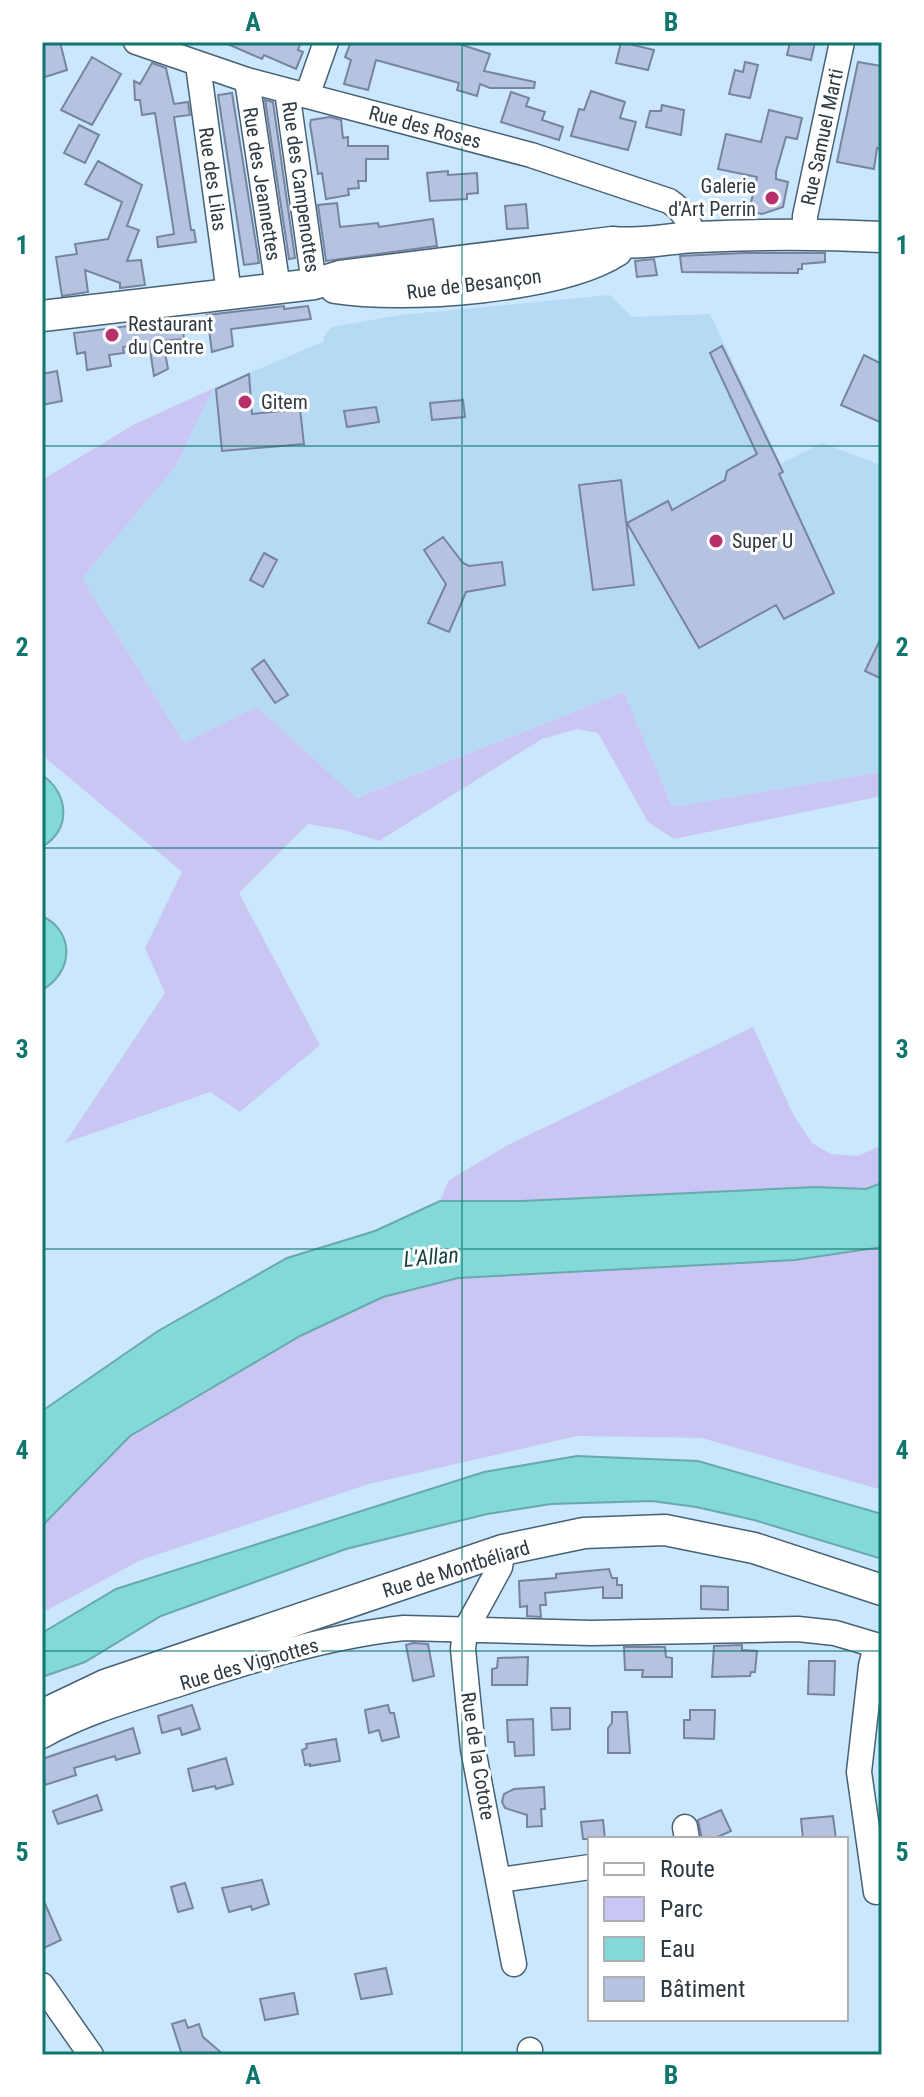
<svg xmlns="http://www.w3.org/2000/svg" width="924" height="2097" font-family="'Roboto Condensed',sans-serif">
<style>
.built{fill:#b6d9f4}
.green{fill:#cac6f4}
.water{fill:#82d9d8;stroke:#69a9ab;stroke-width:2}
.building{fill:#b5c3e0;stroke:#77849f;stroke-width:2}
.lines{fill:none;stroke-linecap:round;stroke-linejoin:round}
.minor-casing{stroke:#476174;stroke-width:27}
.major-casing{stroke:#476174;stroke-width:33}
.minor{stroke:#fff;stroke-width:24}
.major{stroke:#fff;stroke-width:30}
.grid{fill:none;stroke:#0f766e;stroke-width:2;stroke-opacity:0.55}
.poi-dot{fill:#b92f6b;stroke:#fff;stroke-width:3}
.labels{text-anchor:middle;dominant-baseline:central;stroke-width:6;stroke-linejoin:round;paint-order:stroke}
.street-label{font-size:20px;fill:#2e3a43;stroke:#fff}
.poi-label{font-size:20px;fill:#2e3a43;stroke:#fff;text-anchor:start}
.water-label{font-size:22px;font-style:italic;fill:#184241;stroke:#fff}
.neatline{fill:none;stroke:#0f766e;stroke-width:3}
.grid-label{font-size:26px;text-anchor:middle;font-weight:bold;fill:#0f766e}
</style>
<rect width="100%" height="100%" fill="#cae7fe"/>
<!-- built -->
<path class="built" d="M610 295 632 317 710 314 781 464 822 443 878 464 882 457V772L672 807 624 692 355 798 257 707 184 743 82 578 175 467 214 388 323 342 324 336 332 327 400 315Z"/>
<!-- green -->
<path class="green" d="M214 388 175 467 82 578 184 743 257 707 356 798 624 692 672 807 882 772V796L674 839 648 822 598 733 577 729 542 739 379 841 344 830 308 824 239 893 320 1045 240 1112 210 1092 65 1143 165 993 145 948 182 872 42 755V480L133 425Z
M753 1027 793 1114 812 1143 831 1154 858 1156 882 1145V1183L866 1189 815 1187 522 1201H440L449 1180 508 1145Z
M882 1247V1490L702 1438 577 1436 369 1484 141 1560 42 1613V1526L130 1436 300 1336 383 1297 458 1278 795 1260Z"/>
<!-- water -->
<path class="water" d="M42 775C69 793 72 830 42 847Z
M42 916C76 932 73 973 42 990Z
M882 1183V1247L795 1260 458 1278 383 1297 300 1336 130 1436 42 1526V1411L158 1331 287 1258 375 1231 440 1201H522L815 1187 866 1189Z
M577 1456 698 1461 882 1514V1559L754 1520 696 1507 652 1501 551 1504 487 1514 346 1549 161 1616 85 1662 42 1677V1633L116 1589 484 1472Z"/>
<!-- building -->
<path class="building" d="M42 42H60L67 70 42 78Z
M223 42H301L298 50 303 52 296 69 264 55 262 59Z
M351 42H453L490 54 484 71 535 82 534 88H490L480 84 477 96 457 90 459 83 376 60 368 90 344 84 351 60 345 57Z
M621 42 654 50 648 70 616 63Z
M790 42H815L811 60 787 55Z
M92 57 121 74 92 125 61 110Z
M745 62 758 65 750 98 729 94 735 70 743 72Z
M858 62 882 66V149L877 148 874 169 837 162Z
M152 63 166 68 174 104 188 102 190 115 174 117 191 230H194L196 242 158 247 157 237 174 234 172 220 155 113 142 115 140 100H135L134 81 140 84Z
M591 91 625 102 620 118 636 122 628 150 571 136 579 109 584 110Z
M511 92 529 98 526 106 545 112 542 120 563 127 559 140 501 122Z
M232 93 259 263 244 265 218 95Z
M265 100 273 102 295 258 289 259Z
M662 105 684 110 681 135 646 127 650 111H661Z
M769 110 802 118 797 139 786 137 776 172V179L788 182 783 207 762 214 749 211 757 177 718 169 726 134 761 142Z
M330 117 341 120 343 138 348 137V146H388V159H366V181H358L359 188 348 189 349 195 326 199 322 173 318 174 310 124 311 120Z
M79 125 99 135 85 163 64 153Z
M98 161 142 185 127 226 139 230 127 261 141 260 145 285 120 288V283L85 270 88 292 62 296 56 257 77 254 75 244 108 239 122 202 85 184Z
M448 171V175L477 173 478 193 467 194V199L430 201 427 173Z
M337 203 340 227 378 223 379 227 433 219 437 246 326 261 318 205Z
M526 204 528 228 507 229 505 206Z
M744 253H825V262L802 264V269H798V273L682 272 680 256Z
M654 259 657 275 637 277 635 261Z
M284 306V309L308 306 311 319 231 329 233 346 212 352 207 315Z
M182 319 184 339 163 341 168 369 154 376 149 343 123 347 124 353 109 355 111 366 87 370 85 352 77 354 74 333Z
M722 346 783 472 779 474 834 593 784 619 776 605 699 648 627 523 668 501 672 510 725 480 727 471 757 454 710 353Z
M864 355 882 364V423L841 405Z
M57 371 62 401 42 405V374Z
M249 374 252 414 300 409 304 444 222 451 216 389Z
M463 400 465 417 432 420 430 403Z
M376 407 379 422 347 427 344 411Z
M621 480 634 585 593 590 579 485Z
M443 537 463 563 469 566 502 562 505 585 466 592 449 632 428 623 446 584 424 550Z
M264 553 277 560 263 587 250 580Z
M882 636V679L865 671Z
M264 660 288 695 275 703 252 669Z
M609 1569 612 1578H617V1585H622V1598H603V1587L545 1593 546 1605H540L541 1617 527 1616V1606L520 1607 519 1581 556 1578V1574Z
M701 1586 728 1587V1610L701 1609Z
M413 1643 428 1644 434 1676 413 1681 406 1645Z
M742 1645V1650L757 1651 755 1672H751L750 1676 712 1677 714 1646Z
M624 1647H665L666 1657 672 1658V1677H642L643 1670H625Z
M528 1657 527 1685H492V1669L497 1668 498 1658Z
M809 1661H835L834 1695 808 1694Z
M192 1705 200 1729 182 1735 180 1728 162 1733 158 1716Z
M388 1705 390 1713H394L399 1737 382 1741 379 1730 369 1733 365 1710Z
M551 1708H570V1729L552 1730Z
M690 1710H715L714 1739 684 1738V1720H690Z
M612 1712H627L630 1753H608V1728L612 1723Z
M533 1719 534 1755 515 1756 514 1742H508L507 1720Z
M133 1728 140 1753 116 1760 115 1756 74 1768 76 1775 45 1785 42 1759Z
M336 1739 340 1761 310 1766V1764L305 1765 302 1750 307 1748 306 1744Z
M226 1758 233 1784 216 1789 215 1786 193 1791 188 1769Z
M544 1787 545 1809H541L542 1826 527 1827V1815L505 1808 502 1802 504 1794 514 1789Z
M97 1795 102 1810 58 1824 53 1811Z
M721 1810 731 1831 713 1839H702L698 1820Z
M833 1816 836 1839H803L801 1819Z
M603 1820 605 1839H583L581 1822Z
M262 1880 269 1904 252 1910 251 1906 229 1912 222 1888Z
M185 1883 193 1908 178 1912 171 1887Z
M42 1897 61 1940 42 1949Z
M386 1968 392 1994 361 1999 355 1974Z
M294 1993 298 2014 265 2020 260 1999Z
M185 2020 188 2028 199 2024 203 2037 224 2055H182L172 2024Z"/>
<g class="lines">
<defs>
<path id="minor" d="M136 42 247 80 531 155 669 201C684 211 689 221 694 237
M198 65 229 293
M247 80 278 288
M287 91 314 284
M307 96 326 42
M805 233V216L842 42
M503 1550 500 1567 465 1631 463 1649 473 1749 514 1964
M42 1736C85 1712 132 1699 179 1684 252 1660 328 1636 404 1628L591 1633 798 1629 835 1633 882 1647
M685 1827 687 1839
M500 1880 590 1867
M876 1892 859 1772 871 1666 876 1645
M42 1985 91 2055
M530 2050V2055"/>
<path id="major" d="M335 288C403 299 560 288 617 251
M42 316 314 284 340 276 612 242C641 245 669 238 698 237 759 234 820 234 882 237
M42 1715 105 1685 503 1550 584 1533 665 1530 754 1548 882 1590"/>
</defs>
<!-- minor casing -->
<use href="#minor" class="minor-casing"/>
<!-- major casing -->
<use href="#major" class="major-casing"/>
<!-- minor -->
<use href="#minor" class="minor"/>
<!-- major -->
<use href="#major" class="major"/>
</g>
<!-- grid -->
<path class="grid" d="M462 42V2055M42 446H882M42 848H882M42 1249H882M42 1651H882"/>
<!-- markers -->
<g class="poi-dot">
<circle cx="772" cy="198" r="8"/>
<circle cx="112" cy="335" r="8"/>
<circle cx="245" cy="402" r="8"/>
<circle cx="716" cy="541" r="8"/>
</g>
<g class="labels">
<!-- street labels -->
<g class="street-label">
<text transform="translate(425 127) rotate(15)">Rue des Roses</text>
<text transform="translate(822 137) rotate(-78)">Rue Samuel Marti</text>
<text transform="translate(213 179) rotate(82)">Rue des Lilas</text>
<text transform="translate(262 184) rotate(81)">Rue des Jeannettes</text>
<text transform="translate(301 187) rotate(82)">Rue des Campenottes</text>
<text transform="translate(474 284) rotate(-7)">Rue de Besançon</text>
<text transform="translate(456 1569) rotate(-17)">Rue de Montbéliard</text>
<text transform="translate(249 1664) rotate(-16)">Rue des Vignottes</text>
<text transform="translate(478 1756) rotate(81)">Rue de la Cotote</text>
</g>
<!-- poi labels -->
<g class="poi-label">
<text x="756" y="186" text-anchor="end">Galerie<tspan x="756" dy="23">d'Art Perrin</tspan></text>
<text x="128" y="324">Restaurant<tspan x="128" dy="23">du Centre</tspan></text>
<text x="261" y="402">Gitem</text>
<text x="732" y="541">Super U</text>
</g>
<!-- water labels -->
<g class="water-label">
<text transform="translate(431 1257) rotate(-5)">L'Allan</text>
</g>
</g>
<!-- border -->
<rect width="924" height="2097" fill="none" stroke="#ffffff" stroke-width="88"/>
<!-- legend -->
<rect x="588" y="1837" width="260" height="184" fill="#ffffff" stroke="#abb0b4" stroke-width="2"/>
<rect x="604" y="1863" width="40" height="12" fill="#ffffff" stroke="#abb0b4" stroke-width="2"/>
<text x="660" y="1877" font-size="24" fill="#2e3a43">Route</text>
<rect x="604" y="1897" width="40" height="24" fill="#cac6f4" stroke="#abb0b4" stroke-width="2"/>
<text x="660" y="1917" font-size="24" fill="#2e3a43">Parc</text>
<rect x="604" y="1937" width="40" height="24" fill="#82d9d8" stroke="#abb0b4" stroke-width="2"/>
<text x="660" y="1957" font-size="24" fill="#2e3a43">Eau</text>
<rect x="604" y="1977" width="40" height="24" fill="#b5c3e0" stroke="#abb0b4" stroke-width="2"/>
<text x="660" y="1997" font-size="24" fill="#2e3a43">Bâtiment</text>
<rect x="44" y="44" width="836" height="2009" class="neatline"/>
<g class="grid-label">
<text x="253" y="31">A</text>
<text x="671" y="31">B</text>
<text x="22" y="254">1</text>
<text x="902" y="254">1</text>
<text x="22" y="656">2</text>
<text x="902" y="656">2</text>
<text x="22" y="1058">3</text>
<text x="902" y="1058">3</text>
<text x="22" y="1459">4</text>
<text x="902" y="1459">4</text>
<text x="22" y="1861">5</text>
<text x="902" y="1861">5</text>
<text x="253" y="2084">A</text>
<text x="671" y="2084">B</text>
</g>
</svg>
